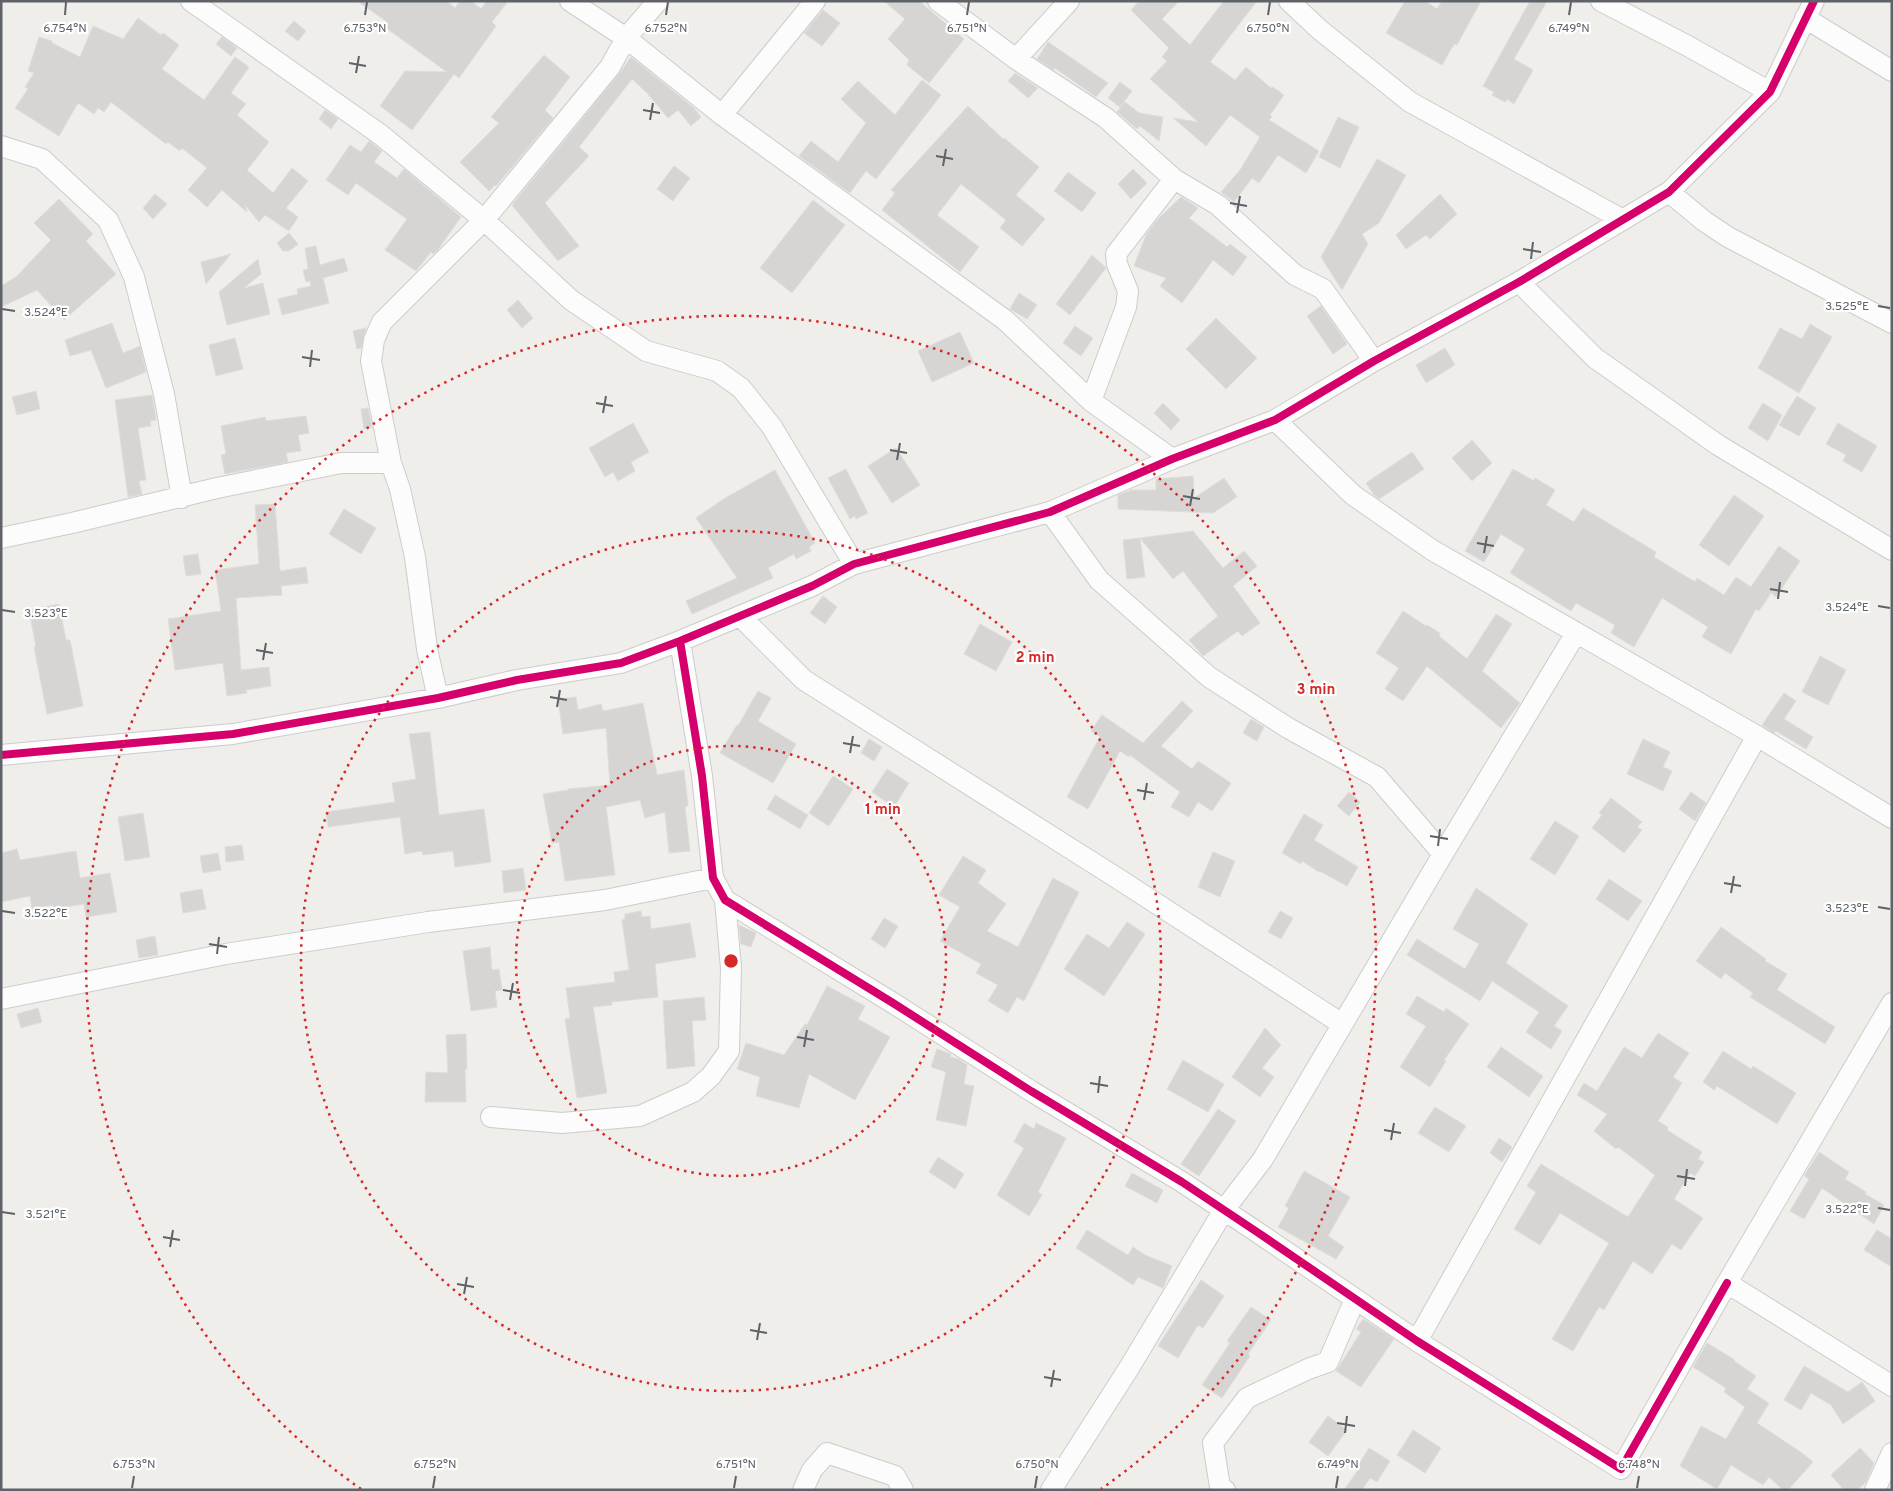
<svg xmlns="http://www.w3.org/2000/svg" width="1893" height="1491" font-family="Overpass,sans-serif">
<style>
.building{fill:#d6d5d3;stroke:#deddd9}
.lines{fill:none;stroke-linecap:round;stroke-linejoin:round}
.minor-casing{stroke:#cbcccc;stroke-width:22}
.minor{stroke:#fdfcfc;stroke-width:20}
.cycleway-casing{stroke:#fff;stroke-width:11}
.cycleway{stroke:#d6006c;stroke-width:8}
.ticks{fill:none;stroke:#5f6368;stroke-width:2}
.ring{fill:none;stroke:#d62828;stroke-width:2.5;stroke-dasharray:2.5 5}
.ticks-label{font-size:12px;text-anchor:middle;fill:#5f6368;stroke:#fff;stroke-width:4.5;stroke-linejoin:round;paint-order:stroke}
.centre{fill:#d62828;stroke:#fff;stroke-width:2.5}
.ring-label{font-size:15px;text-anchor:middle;font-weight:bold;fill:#d62828;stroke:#fff;stroke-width:4.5;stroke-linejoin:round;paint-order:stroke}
</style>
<rect width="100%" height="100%" fill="#efeeea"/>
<!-- building -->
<path class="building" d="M357 1H447L455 8 460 1H471L481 9 487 1H508L492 22 496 26 459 78 454 74 412 130 380 106 405 71 447 72 382 25 386 21Z
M884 1H919L964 39 929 83 907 65 909 60 888 39 905 19Z
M1139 1H1179L1162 19 1190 45 1224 1H1257L1210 62 1235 80 1246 67 1271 88 1273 87 1284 95 1270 115 1272 117 1269 120 1319 151 1306 173 1278 155 1259 183 1252 178 1234 202 1221 192 1240 170 1260 137 1230 115 1206 146 1173 118 1198 122 1150 79 1167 61 1162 57 1169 48 1131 10Z
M1405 1H1425L1437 9 1442 1H1481L1457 45 1454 44 1442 65 1386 33Z
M1530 1H1547L1514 59 1533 70 1514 104 1507 99 1505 102 1492 95 1494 92 1483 86Z
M823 10 840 23 822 46 804 33Z
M138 18 161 35 163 33 179 45 162 69 204 100 235 57 249 67 231 93 246 104 237 115 269 142 247 170 273 193 292 168 308 181 286 208 298 217 289 231 265 215 259 222 245 205 247 212 222 190 207 207 188 190 207 168 182 148 180 151 168 142 166 144 111 102 104 112 98 108 94 114 78 103 59 136 15 108 28 89 25 87 34 73 28 71 39 37 52 41V43L80 57 93 26 123 39Z
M294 21 306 31 298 41 285 31Z
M222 37 237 48 231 56 216 44Z
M1048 42 1108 83 1096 97 1055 68 1054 70 1037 59Z
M544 55 570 77 545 110 553 118 496 186 495 185 489 191 460 162 499 123 491 117Z
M631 57 694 108 701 117 691 126 678 110 668 118 647 93 632 79 579 147 589 156 545 203 579 246 558 261 512 205 619 74Z
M1015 73 1038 88 1028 98 1008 81Z
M922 80 941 95 876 179 866 171 850 193 799 156 811 141 838 162 866 123 841 99 858 81 895 115Z
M1120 82 1132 91 1120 107 1108 98Z
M1125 102 1139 113 1163 117 1159 141 1140 126 1137 129 1117 112Z
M968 106 1003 139 1004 138 1039 167 1016 195 1045 219 1022 246 1000 228 1006 220 961 184 937 215 979 247 960 272 882 210 895 193 891 190Z
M325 110 338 119 331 129 319 119Z
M1338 117 1359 127 1340 168 1319 157Z
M369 141 382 151 374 162 397 178 404 169 461 217 437 251 433 254 431 252 416 271 385 250 407 219 356 183 348 195 326 180 350 145 361 152Z
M1377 159 1406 175 1379 223 1362 234 1368 244 1342 290 1321 257Z
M674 166 690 178 673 201 657 189Z
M1133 169 1147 183 1131 199 1118 184Z
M1068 172 1096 193 1082 212 1054 191Z
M155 194 167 204 153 219 143 208Z
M1440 194 1457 214 1430 239 1426 235 1406 249 1396 235Z
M1181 197 1198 208 1189 218 1227 247 1230 244 1247 257 1233 276 1213 260 1182 303 1160 286 1166 278 1134 266 1146 235 1158 219Z
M59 199 93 234 86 241 116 274 64 320 37 290 1 307V286L16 277 51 240 34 223Z
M813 200 845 225 792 293 760 268Z
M289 233 298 244 289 251H283L277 243Z
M316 246 320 265 344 258 348 271 323 278 329 303 282 315 278 299 298 294 297 289 311 286 310 281 306 282 303 270 308 269 305 248Z
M231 254 206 284 201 262Z
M1092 255 1106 268 1070 315 1056 304Z
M258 259 261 274 244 288 263 283 270 314 227 325 219 292Z
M1019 293 1037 305 1027 319 1010 309Z
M518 300 533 318 522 328 507 310Z
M1321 306 1347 344 1333 354 1307 316Z
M1216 318 1257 358 1226 389 1186 349Z
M112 323 123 353 140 346 146 372 106 388 91 350 70 356 65 340Z
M1810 324 1832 337 1799 393 1758 368 1780 328 1802 339Z
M1075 326 1093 338 1081 356 1063 343Z
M366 328 361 348 357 349 353 331Z
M960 332 974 363 932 382 918 351Z
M235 338 243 369 216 376 209 345Z
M1445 348 1455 365 1426 383 1416 365Z
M36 391 40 409 17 415 12 397Z
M152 395 156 420 150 421 151 426 138 428 146 480 139 481 142 494 128 497 115 400Z
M1797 396 1816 408 1799 436 1779 425Z
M1163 403 1180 420 1171 430 1154 413Z
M1763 403 1782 415 1768 441 1748 428Z
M368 408 372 427 364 429 361 409Z
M306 416 309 433 298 435 301 451 286 453 288 462 225 474 221 455 226 454 221 426 265 417 266 421Z
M633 423 649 452 631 462 635 471 618 481 613 472 605 477 589 448Z
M1838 423 1877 446 1862 472 1843 461 1846 455 1826 444Z
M1472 440 1492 463 1472 481 1452 458Z
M896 448 920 485 892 503 868 466Z
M1412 452 1424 469 1379 499 1374 495 1366 483Z
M846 469 868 513 856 519 855 516 850 519 828 478Z
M1513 469 1534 481 1535 478 1555 490 1546 505 1574 522 1583 508 1656 552 1654 557 1695 582 1697 578 1724 595 1736 577 1751 587 1779 546 1800 561 1776 597 1771 593 1759 611 1756 609 1731 654 1702 637 1708 627 1662 598 1634 647 1611 633 1615 625 1576 603 1571 611 1510 573 1525 549 1501 534 1484 562 1465 551Z
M775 470 815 543 809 547 811 551 796 559 794 554 768 568 773 578 692 614 686 601 737 578 696 518 725 498Z
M1193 476 1194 498 1224 478 1237 497 1213 513 1118 509V495L1132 490H1156V479Z
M1734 495 1764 516 1729 566 1699 545Z
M275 504 280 571 306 567 308 583 281 586 282 595 236 598 241 670 269 667 271 686 246 690 247 693 227 696 223 663 175 670 168 619 221 611 215 570 259 564 255 505Z
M344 509 376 528 361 554 329 534Z
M1193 531 1223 568 1244 551 1257 566 1233 586 1260 623 1242 636 1238 631 1203 656 1189 640 1218 616 1183 571 1173 579 1140 538Z
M1140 538 1145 577 1127 579 1123 540Z
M198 554 201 574 186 576 183 556Z
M823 596 837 607 825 624 810 613Z
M59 604 66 640H70L83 706 47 714 34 647H36L29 610Z
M1403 611 1426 626 1427 625 1440 633 1439 636 1467 659 1496 614 1512 624 1482 671 1520 703 1501 728 1427 666 1403 701 1385 689 1399 668 1376 653Z
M980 624 1012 642 996 671 964 654Z
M1820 656 1846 670 1828 705 1802 692Z
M758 691 771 698 758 721 796 744 773 783 720 753 737 725 738 726Z
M1784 693 1796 701 1784 719 1813 737 1806 749 1776 731 1774 733 1762 725Z
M576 697 578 710 601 704 603 711 643 703 657 775 684 770 688 806 685 807 690 851 669 853 665 812 645 818 640 800 606 807 615 875 565 881 559 842 552 843 543 794 568 790V789L610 785 606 728 563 734 558 699Z
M1182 701 1193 711 1161 746 1192 769 1198 761 1231 783 1212 811 1198 802 1189 817 1171 807 1180 792 1130 755 1129 757 1120 751 1088 809 1067 797 1100 737 1091 731 1102 715 1143 743Z
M1251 719 1264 727 1257 741 1243 733Z
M430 732 439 815 484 809 491 862 455 867 453 851 423 855 422 851 405 854 400 817 328 827 326 812 395 802 392 783 416 779 409 734Z
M869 739 882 747 874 761 861 753Z
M1643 739 1670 752 1663 767 1672 771 1663 791 1627 774Z
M887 769 909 783 894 807 872 792Z
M833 776 853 789 829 826 809 813Z
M1349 792 1360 802 1349 816 1337 806Z
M1691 792 1706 803 1695 821 1679 809Z
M775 795 808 815 800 829 767 809Z
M1611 798 1642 822 1637 827 1642 830 1624 853 1592 828 1602 815 1599 813Z
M143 813 150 857 125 861 118 817Z
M1304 814 1323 825 1314 840 1358 867 1347 886 1320 871 1319 872 1302 861 1301 864 1282 853Z
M1555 821 1579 836 1555 875 1530 859Z
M242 845 244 860 226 862 225 847Z
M17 849 20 860 76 851 80 878 110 873 117 912 86 917 84 904 53 909V905L32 909 30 896 1 902V853Z
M1213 852 1235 861 1220 897 1198 887Z
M218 853 221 870 203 873 200 856Z
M963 856 986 870 978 883 1006 904 987 931 1018 947 1053 878 1079 892 1024 1001 1017 997 1008 1013 988 1001 998 985 976 973 981 964 940 941 960 907 939 895Z
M523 868 526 890 504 893 502 871Z
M1609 879 1642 901 1628 921 1596 899Z
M1476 888 1528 924 1506 963 1568 1006 1554 1026 1562 1031 1551 1049 1526 1032 1539 1012 1492 981 1480 1001 1407 955 1417 939 1465 969 1479 944 1453 929Z
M202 889 206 909 183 913 180 893Z
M641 911 642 917 650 916 651 929 690 923 696 957 655 964 658 997 612 1002V1005L593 1007 607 1093 577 1098 565 1019 570 1018 566 988 615 982 614 972 629 970 622 920 625 919V914Z
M1280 911 1293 918 1281 939 1268 932Z
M884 918 898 926 885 948 871 939Z
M1127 922 1145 934 1104 996 1064 969 1087 934 1109 948Z
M739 925 756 933 751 947 741 944Z
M1721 927 1766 959 1765 961 1787 974 1777 990 1835 1027 1825 1044 1750 997 1753 993 1725 973 1721 979 1696 961Z
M155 936 158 955 139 958 136 940Z
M490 947 492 970 499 969 502 990 495 991 497 1007 471 1011 463 951Z
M827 986 865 1006 858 1019 890 1037 855 1100 809 1074 799 1108 756 1096 760 1077 737 1069 746 1043 784 1055 805 1024 807 1025Z
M1417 996 1444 1012 1446 1008 1469 1024 1444 1060 1446 1061 1430 1087 1400 1067 1426 1026 1406 1014Z
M704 997 706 1020 692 1021 695 1066 667 1069 663 1001Z
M38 1008 42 1022 21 1028 17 1014Z
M1265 1028 1281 1045 1262 1068 1274 1077 1260 1097 1232 1077Z
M1658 1033 1689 1053 1673 1077 1682 1083 1658 1121 1668 1127 1667 1130 1702 1152 1698 1159 1704 1162 1695 1176 1690 1173 1674 1199 1703 1218 1681 1250 1672 1244 1652 1274 1633 1261 1604 1310 1599 1307 1573 1351 1552 1339 1609 1243 1560 1213 1540 1245 1514 1229 1536 1192 1527 1186 1541 1164 1628 1217 1655 1175 1618 1147 1616 1149 1594 1131 1607 1114 1577 1095 1584 1083 1597 1091 1624 1047 1642 1058Z
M466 1034 467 1069H465L466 1102H425L426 1072 448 1073 446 1035Z
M1501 1047 1543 1076 1529 1097 1487 1067Z
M937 1049 951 1054 950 1057 959 1059 967 1065 964 1084 974 1086 966 1126 936 1120 946 1072 931 1067Z
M1723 1051 1751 1069 1753 1066 1796 1093 1777 1124 1717 1086 1714 1090 1703 1082Z
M1183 1060 1224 1084 1208 1112 1167 1089Z
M1435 1107 1466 1126 1449 1152 1418 1133Z
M1218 1109 1236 1121 1199 1176 1181 1164Z
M1024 1123 1034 1129 1036 1123 1066 1138 1038 1192 1042 1195 1029 1216 997 1195 1024 1148 1014 1142Z
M1499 1138 1512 1147 1502 1162 1490 1153Z
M1819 1152 1849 1172 1845 1179 1866 1192 1865 1194 1884 1205 1874 1224 1822 1188 1804 1219 1790 1211 1809 1179 1804 1176Z
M938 1157 964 1174 955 1189 929 1172Z
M1304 1171 1350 1197 1328 1236 1344 1247 1336 1259 1278 1227 1289 1208 1285 1206Z
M1132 1173 1163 1190 1157 1203 1125 1186Z
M1087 1230 1128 1255 1133 1247 1145 1255 1172 1266 1163 1288 1138 1277 1133 1285 1076 1248Z
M1877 1230 1892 1239V1267L1864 1250Z
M1201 1280 1224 1296 1203 1328 1198 1325 1178 1358 1158 1346Z
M1251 1307 1271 1320 1248 1354 1250 1356 1222 1398 1202 1385 1230 1343 1227 1341Z
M1363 1319 1394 1339 1361 1387 1336 1371 1361 1332 1356 1329Z
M1707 1343 1735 1360 1734 1361 1756 1376 1747 1389 1769 1403 1757 1423 1802 1453 1813 1462 1788 1490H1783L1769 1477 1763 1485 1731 1465 1717 1489 1680 1466 1701 1426 1726 1439 1745 1407 1724 1392 1726 1388 1693 1367Z
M1804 1366 1848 1392 1862 1382 1875 1401 1843 1424 1831 1405 1811 1393 1801 1410 1784 1400Z
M1328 1416 1347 1430 1328 1456 1309 1442Z
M1413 1430 1441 1448 1425 1473 1397 1455Z
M1369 1448 1390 1461 1377 1482 1370 1478 1362 1490H1344L1358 1470 1356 1469Z
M1860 1448 1874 1463 1866 1482 1857 1490H1844L1831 1475Z"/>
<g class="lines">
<defs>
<path id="minor" d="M191 1 381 135 484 220 571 300 646 351 717 371 741 388 772 427 854 564
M570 1 626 38 722 115 1005 320 1091 401 1172 459
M938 1 1016 59 1106 118 1174 179 1218 205 1295 275 1323 289 1374 361
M1289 1 1320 30 1410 102 1623 220
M1601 1 1686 45 1770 92
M1805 18 1892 71
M1016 59 1069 1
M722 115 815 1
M1 146 42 159 108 220 134 277 164 394 182 498
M1669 192 1704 221 1728 237 1892 323
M1519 282 1595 358 1718 445 1892 550
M1091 401 1126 307 1128 291 1117 264 1116 254 1174 179
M1275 420 1353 495 1432 550 1757 736 1892 818
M1050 512 1099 580 1209 677 1288 728 1377 777 1443 854
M1 538 72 523 217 488 341 463H391
M740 616 804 680 1117 878 1342 1024
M680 641 702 776 713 878 725 900 893 1003 1031 1091 1182 1182 1260 1234 1417 1341 1621 1469 1727 1283
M438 698 427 649 415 557 400 489 391 463 371 361 374 340 382 322 484 220 610 67 626 38 658 1
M1 755 233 734 438 698 517 680 621 663 680 641 812 586 854 564 1050 512 1172 459 1275 420 1374 361 1519 282 1669 192 1770 92 1814 1
M1 999 226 954 428 922 605 900 713 878
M1892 1003 1727 1283 1892 1386
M491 1117 562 1123 640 1116 693 1092 711 1076 729 1051 731 968 725 900
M1417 1341 1757 736
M803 1490 812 1470 827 1453 895 1476 903 1490
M1051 1490 1129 1368 1224 1210 1263 1159 1443 854 1576 633
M1225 1490 1220 1487 1213 1443 1247 1398 1308 1369 1328 1362 1355 1299
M1875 1490 1892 1453"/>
</defs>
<!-- minor casing -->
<use href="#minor" class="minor-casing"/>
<!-- minor -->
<use href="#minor" class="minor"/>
<defs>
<path id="cycleway" d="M680 641 702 776 713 878 725 900 893 1003 1031 1091 1182 1182 1260 1234 1417 1341 1621 1469 1727 1283
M1 755 233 734 438 698 517 680 621 663 680 641 812 586 854 564 1050 512 1172 459 1275 420 1374 361 1519 282 1669 192 1770 92 1814 1"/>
</defs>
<!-- cycleway casing -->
<use href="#cycleway" class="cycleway-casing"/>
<!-- cycleway -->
<use href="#cycleway" class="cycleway"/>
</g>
<!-- ticks -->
<path class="ticks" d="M65 15 66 2M365 15 367 2M666 15 668 2M967 15 969 2M1268 15 1270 2M1569 15 1571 2M349 63 366 66M356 73 359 56M643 110 660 113M650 120 653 103M936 156 953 159M943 166 946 149M1230 203 1247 206M1237 213 1240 196M1523 249 1541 252M1531 259 1533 242M1878 306 1890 308M2 309 15 311M302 357 320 360M310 367 312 350M596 403 613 406M603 413 606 396M890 450 907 453M897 460 900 443M1183 496 1200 499M1190 506 1193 489M1477 543 1494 546M1484 553 1487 536M1770 589 1788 592M1778 599 1780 582M1878 606 1890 608M2 610 15 612M256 650 273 653M263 660 266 643M550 697 567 700M557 707 560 690M843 743 860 746M850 753 853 736M1137 790 1154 793M1144 800 1147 783M1430 836 1448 839M1438 846 1440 829M1724 883 1741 886M1731 893 1734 876M1878 907 1890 909M2 911 15 913M209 944 227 947M217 954 219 937M503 990 520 993M510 1000 513 983M797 1037 814 1040M804 1047 807 1030M1090 1083 1108 1086M1098 1093 1100 1076M1384 1130 1401 1133M1391 1140 1394 1123M1677 1176 1695 1179M1685 1186 1687 1169M1878 1208 1890 1210M2 1212 15 1214M163 1237 180 1240M170 1247 173 1230M457 1284 474 1287M464 1294 467 1277M750 1330 767 1333M757 1340 760 1323M1044 1377 1061 1380M1051 1387 1054 1370M1337 1423 1355 1426M1345 1433 1347 1416M132 1488 134 1476M433 1488 435 1476M734 1488 736 1476M1035 1488 1037 1476M1336 1488 1338 1476M1637 1488 1639 1476"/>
<!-- distance rings -->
<g class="ring">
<circle cx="731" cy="961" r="215"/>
<circle cx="731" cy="961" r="430"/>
<path d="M361 1489A645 645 0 1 1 1101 1489"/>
</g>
<g class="ticks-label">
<text x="365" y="32">6.753°N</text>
<text x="666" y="32">6.752°N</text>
<text x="967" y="32">6.751°N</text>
<text x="1268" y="32">6.750°N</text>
<text x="1569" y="32">6.749°N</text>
<text x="65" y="32">6.754°N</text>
<text x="1847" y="310">3.525°E</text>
<text x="46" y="316">3.524°E</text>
<text x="1847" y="611">3.524°E</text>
<text x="46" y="617">3.523°E</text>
<text x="1847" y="912">3.523°E</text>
<text x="46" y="917">3.522°E</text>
<text x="1847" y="1213">3.522°E</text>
<text x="46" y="1218">3.521°E</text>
<text x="134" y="1468">6.753°N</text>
<text x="435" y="1468">6.752°N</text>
<text x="736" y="1468">6.751°N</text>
<text x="1037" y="1468">6.750°N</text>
<text x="1338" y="1468">6.749°N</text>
<text x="1639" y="1468">6.748°N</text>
</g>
<circle cx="731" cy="961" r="8" class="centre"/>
<g class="ring-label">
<text x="1035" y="662">2 min</text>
<text x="1316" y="694">3 min</text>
<text x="883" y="814">1 min</text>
</g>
<!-- border -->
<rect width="1893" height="1491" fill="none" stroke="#5f6368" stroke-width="5"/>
</svg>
